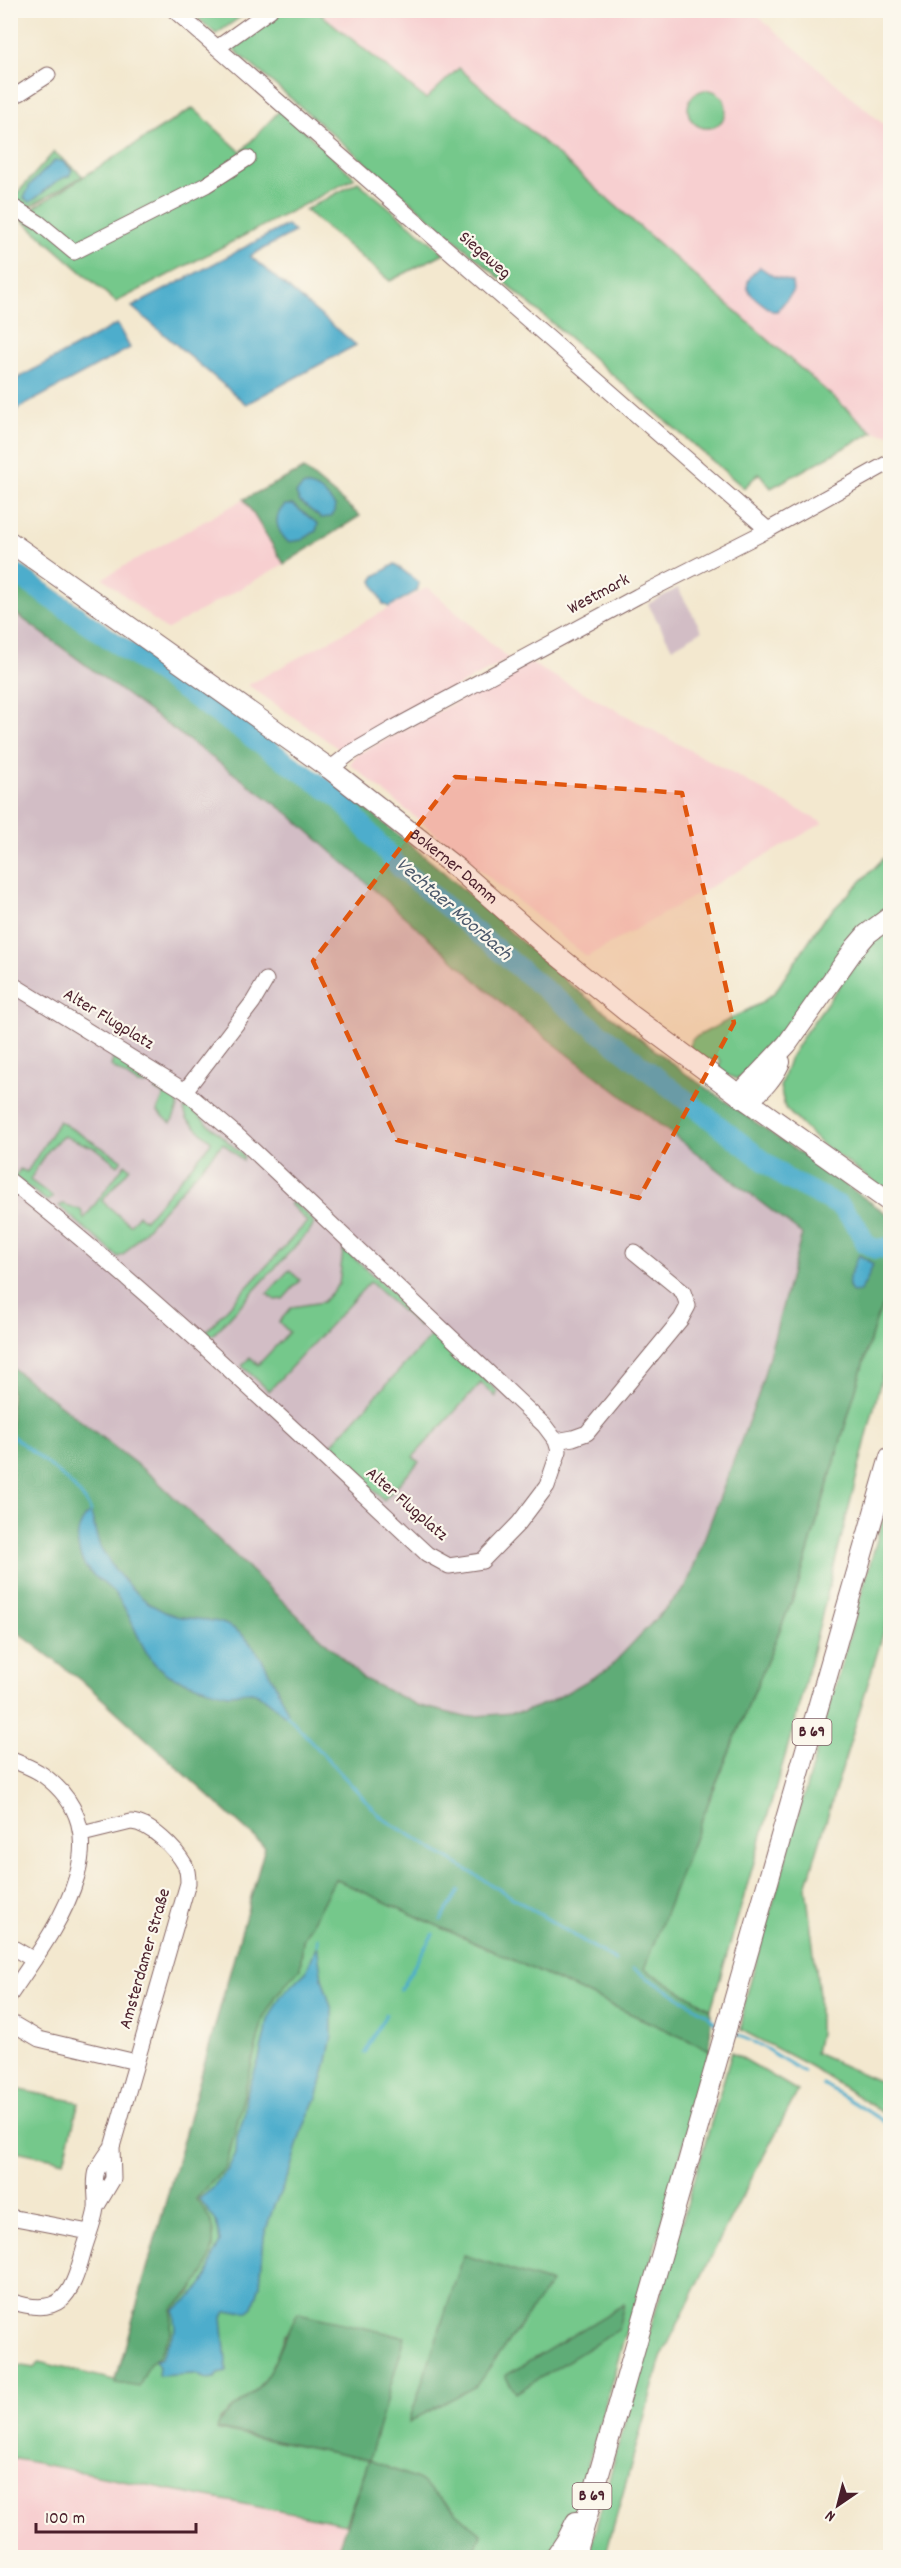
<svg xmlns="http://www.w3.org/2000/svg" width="901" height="2568" font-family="Dekko,sans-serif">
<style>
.built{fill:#f7cfd0}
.industrial{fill:#d2bdc5}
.green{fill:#74c88b;stroke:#5f745b;stroke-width:1.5;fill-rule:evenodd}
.forest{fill:#5fac77;stroke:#546651;stroke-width:1.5}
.water{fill:#4dadcc;stroke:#4c667c;stroke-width:1.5}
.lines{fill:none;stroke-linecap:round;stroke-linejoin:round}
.stream{stroke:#4dadcc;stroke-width:3}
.river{stroke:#4dadcc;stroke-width:20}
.minor-casing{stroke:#856564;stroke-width:17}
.major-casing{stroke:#856564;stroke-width:22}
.minor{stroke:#fff;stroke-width:15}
.major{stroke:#fff;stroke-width:20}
.marked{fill:#e0560e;fill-opacity:0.2;stroke:#e0560e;stroke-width:4.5;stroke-dasharray:12 8;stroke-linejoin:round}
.labels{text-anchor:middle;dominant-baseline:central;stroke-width:4.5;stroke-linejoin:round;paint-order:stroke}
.shield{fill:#fbf7ec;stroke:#7f6065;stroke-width:1.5}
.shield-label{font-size:16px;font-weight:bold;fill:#4a1f2b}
.street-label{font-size:18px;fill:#4a1f2b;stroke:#fbf7ec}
.water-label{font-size:20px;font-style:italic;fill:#4b586b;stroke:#fbf7ec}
</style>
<rect width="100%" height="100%" fill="#fbf7ec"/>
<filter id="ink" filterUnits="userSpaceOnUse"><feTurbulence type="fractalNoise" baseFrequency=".0167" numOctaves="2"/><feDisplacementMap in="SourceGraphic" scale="12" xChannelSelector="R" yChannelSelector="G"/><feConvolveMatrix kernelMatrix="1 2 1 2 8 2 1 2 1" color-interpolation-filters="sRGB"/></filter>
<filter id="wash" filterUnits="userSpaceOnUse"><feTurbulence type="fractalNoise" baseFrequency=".008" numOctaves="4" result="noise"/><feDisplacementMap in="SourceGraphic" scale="24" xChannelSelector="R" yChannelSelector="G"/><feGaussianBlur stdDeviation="1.35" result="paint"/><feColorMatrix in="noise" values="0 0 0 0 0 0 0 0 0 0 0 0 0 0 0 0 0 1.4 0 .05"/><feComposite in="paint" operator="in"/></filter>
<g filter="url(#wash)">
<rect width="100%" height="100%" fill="#f3e8cf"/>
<!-- built -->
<path class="built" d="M317 11H752L890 130V434L873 432 459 68 426 100Z
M244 499 284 564 166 630 103 578Z
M428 587 509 659 339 749 248 685Z
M530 663 823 823 587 957 350 764 356 755Z
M10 2458 345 2524 335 2557H11Z"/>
<!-- industrial -->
<path class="industrial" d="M678 588 702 631 672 648 648 604Z
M10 610 289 814 505 1006 803 1233 759 1393 686 1587 608 1669 552 1701 523 1712 465 1717 417 1705 364 1679 153 1477 11 1367Z"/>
<!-- green -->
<path class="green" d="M190 11H249L216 34Z
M281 11H317L426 99 459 68 873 432 771 488 759 473 744 488 232 48Z
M688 109a19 19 0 1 1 38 0a19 19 0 1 1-38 0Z
M193 108 241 152 281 109 355 178 116 302 19 217Z
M54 152 83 176 24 210 13 198Z
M358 182 444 253 390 281 305 210Z
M890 856V907L881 913 758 1066 737 1079 722 1073 718 1067 721 1061 716 1057 711 1063 689 1050 692 1039 761 1003 775 992 822 921 885 857Z
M890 926V1189L887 1191 820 1143 785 1108 780 1087 789 1059 805 1033 873 940Z
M114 1056 150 1079 146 1085 138 1084 111 1066Z
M160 1085 177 1096 178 1108 171 1123 157 1111 164 1095 155 1090Z
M187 1105 244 1156 243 1161 223 1143 123 1255 118 1257 59 1206 63 1204 81 1210 84 1219 125 1164 130 1168 102 1201 130 1225 138 1215 145 1220 210 1144 211 1141 187 1119 184 1110Z
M59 1121 122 1160 118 1165 97 1149 64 1136C48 1146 39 1164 30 1180L53 1197 47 1201 15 1177 20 1169 27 1172Z
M293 1201 314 1222 312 1228 213 1335 201 1337 307 1222 290 1204Z
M343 1251H346L420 1318 419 1327 370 1282 269 1391 242 1366 250 1357 258 1365 289 1332 279 1322 292 1307 323 1302 339 1284Z
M289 1270 300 1280 283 1299 275 1300 267 1294Z
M890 1293V1344L795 1722 711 2009 643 1969 710 1798 798 1586 877 1317Z
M431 1333H435L497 1391 496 1397 481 1383 413 1457 419 1462 384 1500 329 1447 430 1337Z
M890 1494V1611L806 1887 819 1994V2033L815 2053 890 2086V2117L810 2066 741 2030 745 2001Z
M335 1879 710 2050 644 2286 624 2339 578 2500 565 2529 546 2557H471L481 2534 369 2460 345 2524 11 2458 10 2364 34 2368 39 2362 139 2386 150 2363 158 2357 171 2332 172 2309 191 2293 213 2248 211 2222 196 2199 226 2167 263 2019 277 1994 300 1969 303 1940ZM285 2334 369 2460 218 2430 220 2419 254 2392 272 2370Z
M732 2052 798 2091 727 2225 661 2358 605 2557H588L645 2347Z
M16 2089 79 2102 64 2161 11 2150V2117Z"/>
<!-- forest -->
<path class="forest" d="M304 469 360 516 284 564 244 499Z
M10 558 343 790 441 870 568 983 682 1071 890 1216V1293L877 1317 798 1586 710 1798 644 1969 711 2009 710 2050 335 1879 303 1940 300 1969 277 1994 263 2019 226 2167 196 2199C201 2206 209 2215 211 2223 221 2257 197 2289 172 2309L171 2332 158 2357 150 2363 139 2387 115 2383 265 1847 88 1686 11 1627V1367L153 1477 364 1679 417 1705 465 1717 523 1712 552 1701 608 1669 686 1587 759 1393 802 1234 505 1006 289 814 11 610Z
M464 2255 551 2283 476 2386 409 2422Z
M624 2304 618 2330 516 2393 505 2376Z
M298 2313 405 2337 369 2460 417 2479 481 2534 471 2557H335L369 2460 217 2429C222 2411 243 2404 256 2390 276 2368 282 2339 298 2313Z"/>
<!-- water -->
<path class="water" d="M55 160 64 162 72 170 69 176C53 180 44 194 30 202L24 198 30 185Z
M287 225 294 232 250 256 356 345 246 404 132 307Z
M760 267 773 276 792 282 793 292 777 311H772C753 296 734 288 760 267Z
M117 324 130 348 14 411 11 405V382Z
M304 485C319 487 326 494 335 506L334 512 330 517 321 518 299 501 296 493Z
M285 505H293L318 524 316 531 302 540 288 542C276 530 272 517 285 505Z
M395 564 419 583 417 591 389 607 383 604 372 581 375 576Z
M859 1255 873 1264 866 1282 859 1292 853 1293C842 1282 854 1267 859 1255Z
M90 1512C95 1523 95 1535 100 1546 115 1575 144 1607 176 1616 195 1620 216 1618 233 1628 261 1645 274 1684 288 1712L284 1715C276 1708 268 1699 259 1695 248 1688 239 1695 228 1694 219 1693 180 1680 171 1676 139 1660 137 1620 115 1594 105 1582 86 1574 81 1558 75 1540 76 1525 90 1512Z
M317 1945 322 1978 332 2010V2036L327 2061 318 2095 300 2135 289 2174 273 2208 264 2237 260 2285 253 2307 248 2311 226 2312 222 2317 227 2372 219 2374 215 2378 206 2379 195 2374 158 2376 159 2367 155 2360 160 2359 176 2328 174 2310C188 2301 202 2290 208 2274 213 2261 213 2255 220 2242L216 2221 199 2199 213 2188 228 2169 236 2153 237 2137 244 2116 246 2096 259 2059 268 2020 280 1997 306 1972Z"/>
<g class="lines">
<!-- stream -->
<path class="stream" d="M10 1434C28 1449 87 1491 90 1512
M286 1714 382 1818 616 1961
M441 1920 459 1891
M317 1945 318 1938
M633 1969 705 2013 719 2026
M400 1990 433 1934
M733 2033 758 2044 804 2072
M365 2053 386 2014
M823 2084 890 2125"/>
<!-- river -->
<path class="river" d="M10 570 339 798 401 869 549 993 787 1179 840 1206 855 1223 866 1244 875 1249 890 1247"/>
</g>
</g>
<g filter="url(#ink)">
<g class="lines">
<defs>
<path id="minor" d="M174 10 768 530
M217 48 270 10
M10 96 20 93 48 75
M10 205 39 223 74 252 206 185 248 158
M330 769 349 754 392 729 638 596 768 530 890 462
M10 983 185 1091 239 1137 544 1425 556 1441 559 1451 547 1486 519 1523 482 1561 449 1566 427 1554C291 1427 157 1297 10 1181
M185 1091 253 1002 266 980
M556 1441 573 1438 587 1433 681 1319 688 1306 683 1292 634 1252
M10 1759C21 1764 34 1768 43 1775 128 1837 52 1933 10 1995
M10 1946 34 1960
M10 2022 39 2039 136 2062
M97 2206 113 2179 112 2147
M10 2217 89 2232
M10 2301C60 2318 71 2297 83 2253 87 2238 94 2223 96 2208 97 2196 93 2182 97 2171 100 2163 107 2154 112 2147L188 1883C188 1877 188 1871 185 1865 176 1849 150 1823 131 1822L82 1834"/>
<g id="major">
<path id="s1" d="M10 542 330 769 459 870 547 947 627 1012 739 1095 890 1202"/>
<path d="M739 1095 787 1044 855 948 867 934 890 917"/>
<path d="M748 1101C762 1089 772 1079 780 1062"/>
<path d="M555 2558 567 2540 576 2522"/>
<path d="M575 2558C678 2190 785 1824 890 1457"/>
</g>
</defs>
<!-- minor casing -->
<use href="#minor" class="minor-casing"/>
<!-- major casing -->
<use href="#major" class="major-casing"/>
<!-- minor -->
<use href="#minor" class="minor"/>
<!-- major -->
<use href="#major" class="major"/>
</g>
</g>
<!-- marked area -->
<path class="marked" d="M455 777 682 793 734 1023 639 1198 397 1140 313 961Z"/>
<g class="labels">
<!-- shield labels -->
<g class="shield">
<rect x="792.5" y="1719" width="39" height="26" rx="4.5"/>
<rect x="572.5" y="2483" width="39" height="26" rx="4.5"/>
</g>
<g class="shield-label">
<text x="812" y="1732">B 69</text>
<text x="592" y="2496">B 69</text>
</g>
<!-- street labels -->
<g class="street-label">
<text transform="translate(484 256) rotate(41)">Siegeweg</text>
<text transform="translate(599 595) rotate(-28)">Westmark</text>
<text stroke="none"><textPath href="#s1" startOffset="550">Bokerner Damm</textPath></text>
<text transform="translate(108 1020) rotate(31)">Alter Flugplatz</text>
<text transform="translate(406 1505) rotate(41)">Alter Flugplatz</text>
<text transform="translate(146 1959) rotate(-74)">Amsterdamer Straße</text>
</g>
<!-- water labels -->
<g class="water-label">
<text transform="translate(453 910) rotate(41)">Vechtaer Moorbach</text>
</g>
</g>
<!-- margin -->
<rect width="901" height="2568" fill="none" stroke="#fbf7ec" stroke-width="36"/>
<!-- north arrow -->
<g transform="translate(838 2505) rotate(215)" stroke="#fbf7ec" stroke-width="4.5" paint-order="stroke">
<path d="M0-4.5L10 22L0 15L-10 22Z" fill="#4a1f2b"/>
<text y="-9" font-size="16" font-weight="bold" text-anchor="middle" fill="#4a1f2b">N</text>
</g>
<!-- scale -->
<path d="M36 2523v9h160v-9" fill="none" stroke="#4a1f2b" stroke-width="3"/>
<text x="45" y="2523" font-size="18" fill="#4a1f2b" stroke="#fbf7ec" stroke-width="4.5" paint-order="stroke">100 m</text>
</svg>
